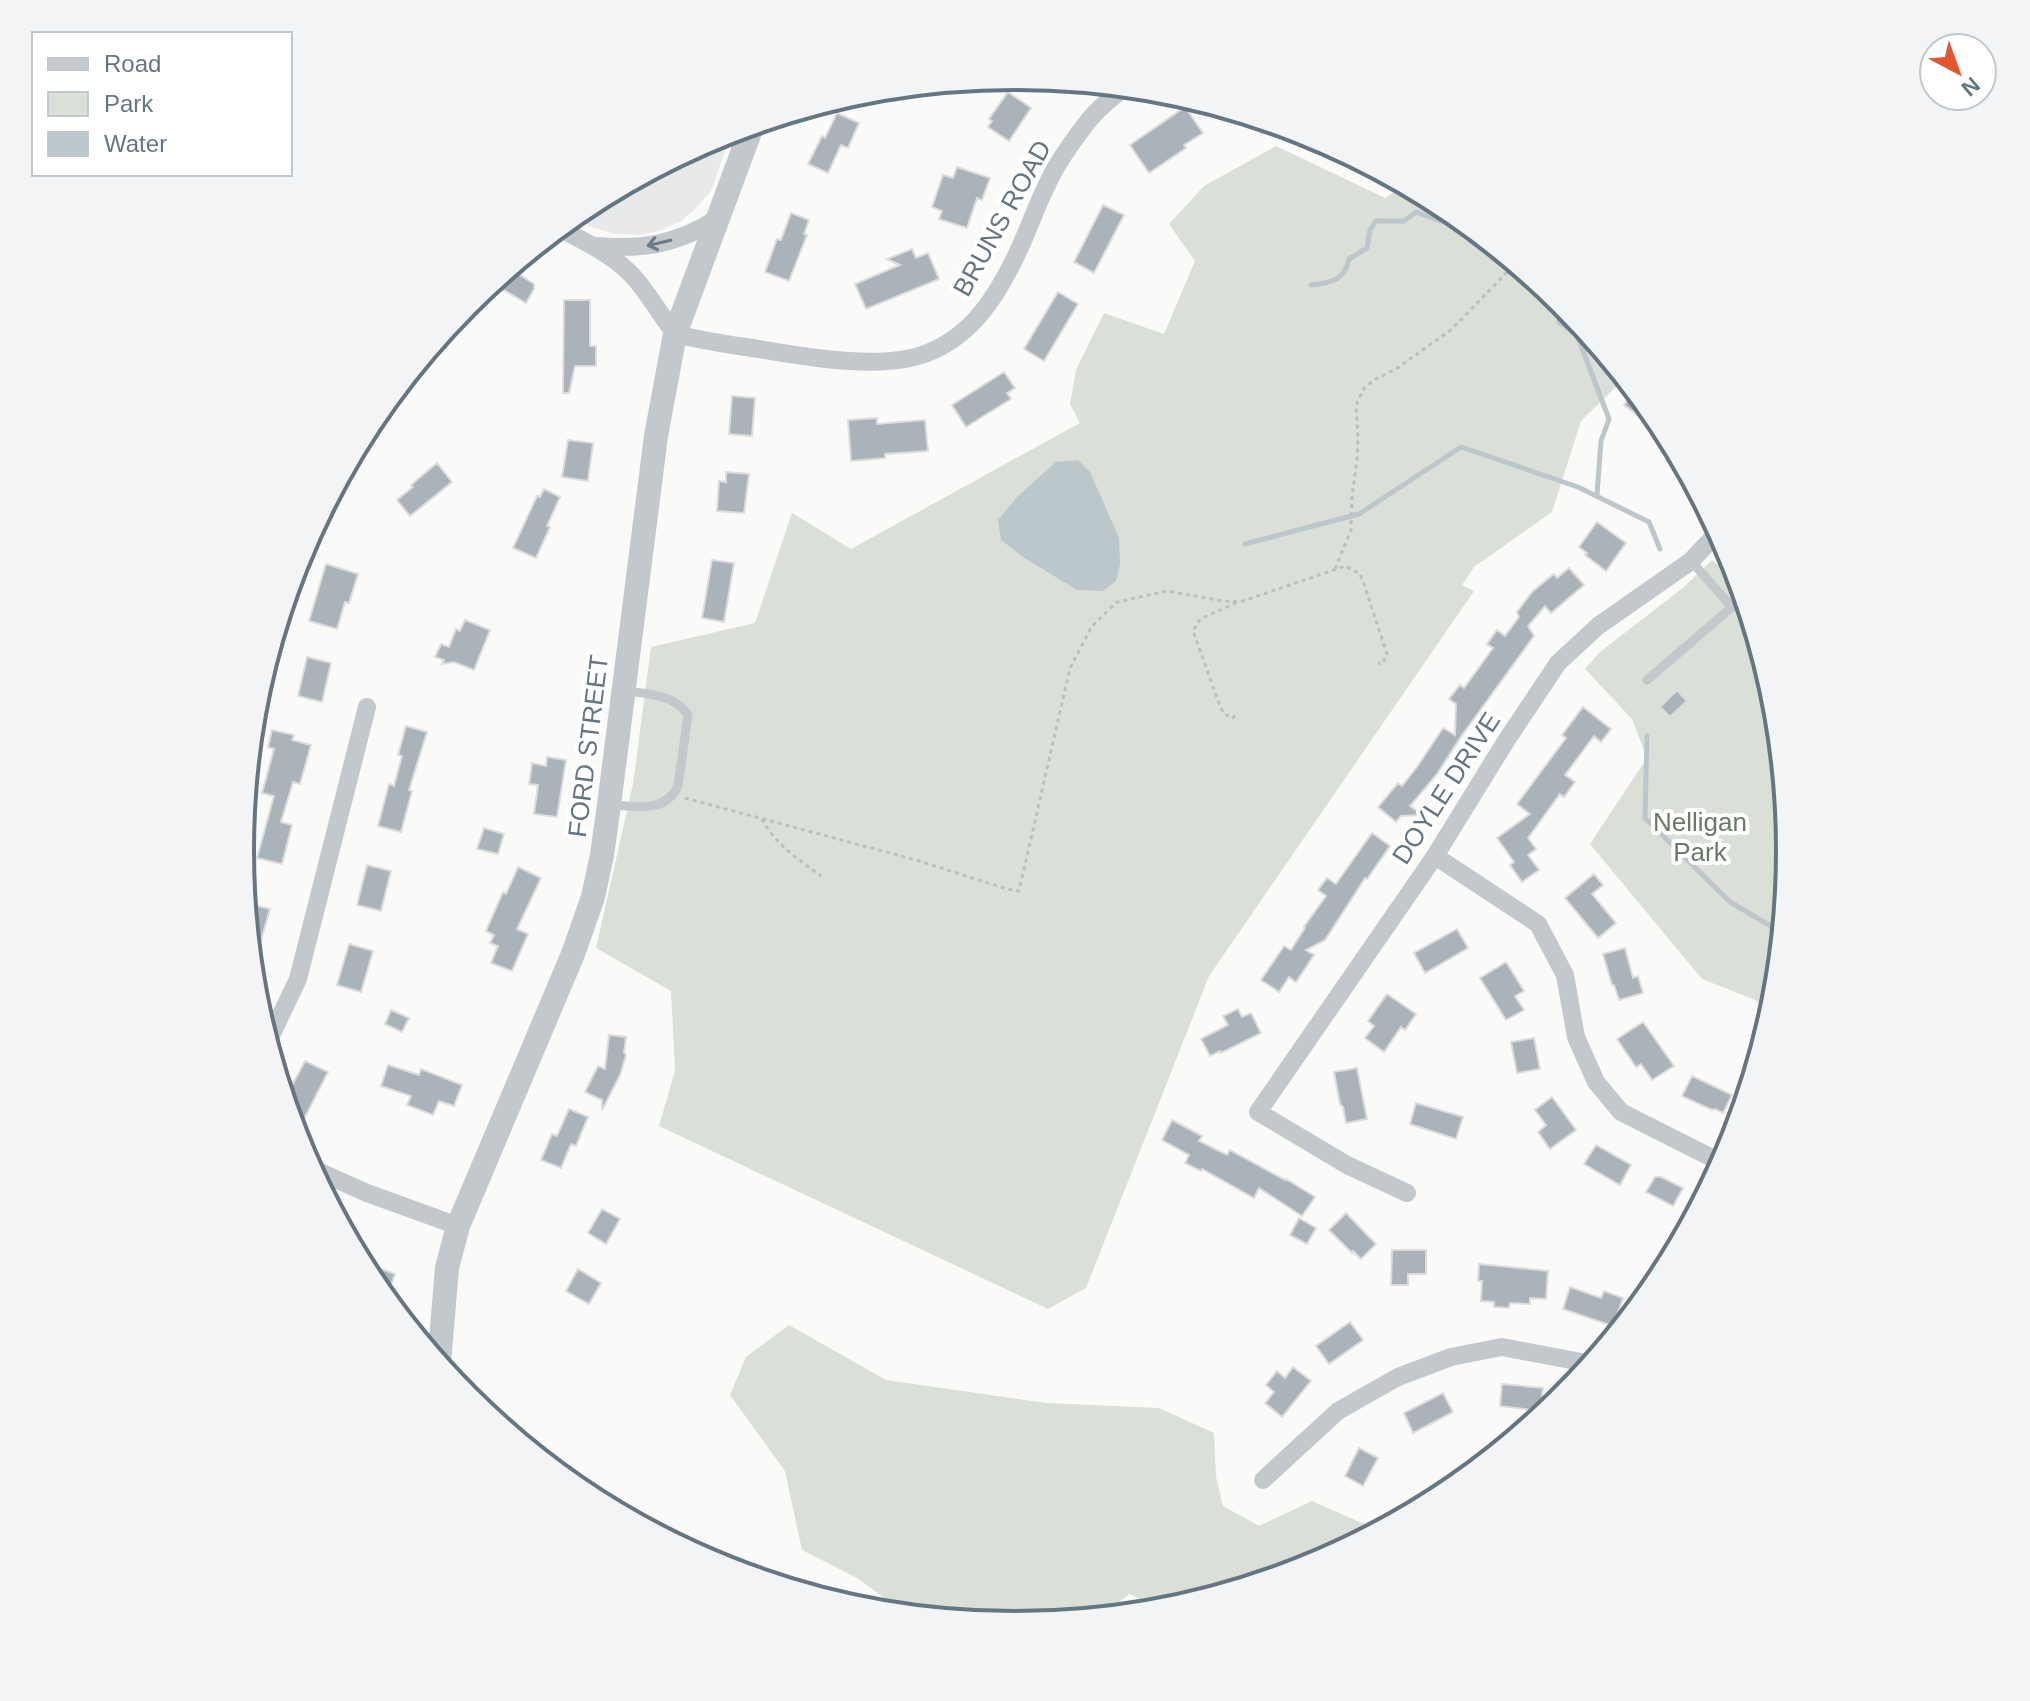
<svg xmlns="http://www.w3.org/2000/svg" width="2030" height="1701" font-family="Helvetica,sans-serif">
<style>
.built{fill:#e8e9e9}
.green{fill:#dadfd7}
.water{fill:#bbc7cb}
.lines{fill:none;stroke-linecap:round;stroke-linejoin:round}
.stream{stroke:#bbc7cb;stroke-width:5}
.building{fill:#aab3b9;stroke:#dcdcda;stroke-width:2}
.path{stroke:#bbbfc2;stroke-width:3;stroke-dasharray:4 4;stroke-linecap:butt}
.service{stroke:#c3c8cc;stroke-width:9}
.minor{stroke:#c3c8cc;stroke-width:18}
.tertiary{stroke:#c3c8cc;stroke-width:24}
.oneway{stroke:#6a7a87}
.labels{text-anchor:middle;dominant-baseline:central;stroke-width:8;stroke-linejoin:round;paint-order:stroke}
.street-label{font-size:26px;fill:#657683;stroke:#fff}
.park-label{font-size:26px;fill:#687a64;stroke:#fff}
.rim{fill:none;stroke:#657683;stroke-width:4}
</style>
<rect width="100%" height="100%" fill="#fafaf8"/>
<!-- built -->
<path class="built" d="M732 131 711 191 695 209 681 221 659 231 638 235 615 234 594 228 572 217 585 206 719 135Z"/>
<!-- green -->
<path class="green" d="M1276 146 1385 198 1405 185 1446 207 1563 303 1625 378 1581 421 1552 512 1474 567 1462 585 1474 591 1209 976 1086 1288 1048 1309 659 1126 675 1071 671 991 596 948 633 784 651 647 755 623 792 513 851 549 1080 423 1070 404 1076 370 1104 313 1164 334 1195 261 1169 224 1204 186Z
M1712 560 1739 583 1775 700 1789 851 1775 1002 1772 1011 1753 999 1702 979 1590 844 1647 758 1632 719 1585 669 1600 652 1684 587Z
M789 1325 886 1380 1046 1403 1159 1408 1214 1433 1216 1477 1223 1506 1259 1526 1312 1501 1371 1527 1396 1521 1311 1566 1166 1610 1129 1594 1103 1616 1015 1625 906 1614 857 1578 802 1550 785 1471 730 1395 746 1357Z"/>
<!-- water -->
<path class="water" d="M1078 460 1090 472 1119 538 1120 564 1116 581 1103 591 1077 590 1026 559 1001 540 998 520 1017 497 1056 462Z"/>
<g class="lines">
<!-- stream -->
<path class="stream" d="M1528 275 1534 282 1542 286
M1311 285C1330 283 1345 281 1349 259L1367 248 1370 230 1376 221H1404L1416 212 1446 223 1460 219
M1559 300V322L1577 335 1609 419 1601 441 1597 495
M1245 544 1359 514 1461 447 1578 487 1649 522 1660 549
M1647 736 1645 818 1730 902 1781 932"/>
</g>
<!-- building -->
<path class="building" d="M1008 92 1031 108 1009 141 988 127 992 121 989 119Z
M1185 107 1203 133 1184 145 1186 148 1149 173 1130 145Z
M837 113 859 123 848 148 841 145 828 173 808 164 822 136 825 138Z
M957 167 990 178 982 200 977 198 967 228 939 219 942 211 932 207 943 175 953 178Z
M1103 205 1124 215 1094 273 1074 262Z
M791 213 809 220 804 234 807 235 789 281 765 272 777 239 781 240Z
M912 249 916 258 928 253 939 279 866 309 855 284 900 265 887 259Z
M509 268 534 284V289L526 303 492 283Z
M1058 292 1078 304 1044 361 1024 349Z
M564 300H590V346H596V366H575L569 393H563Z
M1004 372 1015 388 1007 393 1011 399 966 427 952 405Z
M1635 391 1649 408 1642 418 1624 405Z
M732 396 755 398 752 436 729 434Z
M877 418V424L925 420 928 451 885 454V458L851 461 848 420Z
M568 440 593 443 588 481 562 477Z
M437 463 452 482 410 516 397 500 413 487 411 485Z
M726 472 749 474 744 513 717 511 719 481 726 482Z
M544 489 560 497 547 526 550 527 536 558 513 548 537 496 540 497Z
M1597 522 1626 543 1606 571 1585 555 1587 553 1579 547Z
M712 560 734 563 724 622 702 618Z
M326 564 358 574 349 603 345 602 337 629 309 621Z
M1569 568 1584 585 1551 613 1545 606 1528 626 1534 636 1460 738 1437 774 1410 806 1423 815 1401 816 1396 822 1378 807 1398 783 1402 786 1417 767 1443 728 1455 735 1456 704 1449 699 1460 685 1464 688 1493 648 1487 644 1497 630 1505 636 1519 617 1517 612 1533 591 1554 574 1557 578Z
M465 620 490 630 474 670 454 662 442 664 444 660 435 657 441 644 449 647 456 629 460 631Z
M307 657 331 663 322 702 298 696Z
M1677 690 1687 701 1670 717 1660 707Z
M1583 707 1611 729 1601 742 1594 736 1565 775 1575 782 1564 797 1560 794 1528 838 1536 849 1528 855 1539 870 1522 882 1510 865 1514 862 1497 838 1530 814 1517 804 1566 738 1562 735Z
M406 726 427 732 409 790 412 791 401 832 378 826 389 784 394 786 402 756 398 755Z
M272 730 294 735 292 740 311 745 300 784 293 782 281 822 292 825 282 864 257 858 274 796 262 793 274 749 268 747Z
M547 757 566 760 557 817 534 814 538 785 529 784 532 763 546 766Z
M484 828 504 834 498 854 477 849Z
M1372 833 1390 846 1367 879 1365 878 1325 940 1306 950 1314 955 1296 982 1289 977 1279 992 1261 980 1284 946 1291 950 1305 928 1304 927 1326 896 1318 890 1327 878 1336 884Z
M367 865 391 871 381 911 357 905Z
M518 867 541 878 517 929 528 934 512 971 491 963 498 946 490 943 494 935 486 931 503 892 506 894Z
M1594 874 1603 885 1592 894 1616 923 1598 938 1565 898Z
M246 903 270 909 253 968H252Z
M1457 929 1468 948 1425 973 1414 953Z
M349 944 373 951 361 992 337 985Z
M1625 948 1633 978 1638 976 1643 993 1619 1000 1614 985H1612L1603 954Z
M1506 962 1524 991 1515 996 1524 1010 1506 1020 1480 978Z
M1387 994 1416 1014 1405 1030 1401 1027 1384 1052 1365 1038 1374 1026 1368 1021Z
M1238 1009 1242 1017 1251 1013 1261 1033 1221 1053 1220 1051 1210 1056 1201 1039 1228 1025 1223 1016Z
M391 1010 409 1018 402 1032 385 1024Z
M1643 1022 1674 1066 1652 1080 1641 1064 1636 1067 1617 1039Z
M609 1035 626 1037 624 1053 626 1055 620 1075 602 1110V1100L585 1092 598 1066 605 1069Z
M1534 1038 1540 1069 1517 1073 1511 1042Z
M305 1061 328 1072 304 1119 288 1111 285 1099Z
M388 1065 419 1075 421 1069 462 1085 454 1106 439 1101 433 1115 407 1105 411 1096 381 1086Z
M1357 1068 1367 1119 1346 1123 1343 1107 1340 1104 1334 1072Z
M1692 1076 1732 1095 1723 1113 1715 1109 1712 1110 1682 1096Z
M1552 1097 1576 1130 1550 1149 1538 1132 1546 1125 1535 1110Z
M1416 1103 1463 1117 1456 1139 1410 1124Z
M569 1109 588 1117 576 1146 571 1144 561 1168 541 1160 552 1134 557 1136Z
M1172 1120 1202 1136 1199 1141 1227 1155 1230 1150 1285 1180 1286 1179 1315 1197 1302 1216 1259 1188 1254 1198 1202 1169 1201 1171 1185 1163 1189 1155 1162 1140Z
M1596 1145 1631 1165 1620 1185 1584 1164Z
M1655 1177H1661L1683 1188 1673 1206 1646 1192Z
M602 1209 620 1219 606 1244 588 1233Z
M1346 1213 1376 1244 1361 1259 1353 1251 1352 1253 1329 1230Z
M1299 1218 1316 1228 1307 1244 1290 1235Z
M1392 1250H1426V1274H1408V1285H1391Z
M1479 1264 1548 1271 1546 1299 1530 1298V1304L1510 1303 1509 1308 1494 1307V1302L1481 1301 1482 1281H1478Z
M373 1266 395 1274 386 1299 369 1277Z
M578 1269 601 1283 589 1304 566 1291Z
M1570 1287 1601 1298 1604 1291 1623 1298 1613 1326 1563 1309Z
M1350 1322 1363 1340 1329 1364 1316 1346Z
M1293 1367 1311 1381 1282 1417 1265 1403 1274 1392 1266 1385 1277 1371 1285 1378Z
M1502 1384 1543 1388 1540 1411 1500 1406Z
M1443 1393 1453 1412 1413 1433 1404 1413Z
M1359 1448 1378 1458 1363 1486 1345 1476Z"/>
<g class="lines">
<!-- path -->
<path class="path" d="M1335 569 1351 530 1352 496 1357 460 1358 439 1356 405 1364 388 1374 380 1396 369 1452 329 1515 264
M1235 715 1233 718 1224 714 1220 706 1193 631 1200 619 1236 603
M685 798 916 860 1007 889 1019 891 1070 668 1092 626 1117 602 1167 591 1223 601 1240 602 1345 566 1360 574 1364 584 1387 654 1382 664 1378 663
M762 819C775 844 798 859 821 876"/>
<!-- service -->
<path class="service" d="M1647 680 1732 607 1691 561
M610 805C635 806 665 814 678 786L688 715C676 695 646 693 624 691"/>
<!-- minor -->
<path class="minor" d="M559 228C587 243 617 256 638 282 651 298 662 317 675 334 703 341 731 345 759 349 806 357 888 372 932 351 973 333 996 297 1015 258 1030 228 1040 193 1058 164 1067 149 1078 134 1089 120 1099 107 1113 97 1125 87
M596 246C643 250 677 244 717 219
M1435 856 1538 924 1565 975 1576 1037 1596 1082 1621 1112 1722 1163
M268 1042 298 979 367 707
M311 1168 367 1193 458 1226
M1407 1193 1347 1165 1258 1112 1435 856 1506 741 1558 663 1598 626 1691 561 1718 532
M1263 1480 1338 1411 1398 1377 1451 1357 1502 1347 1581 1362 1589 1365"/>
<!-- tertiary -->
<path class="tertiary" d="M439 1363 447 1268 458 1226 573 954 593 897 602 855 609 805 656 436 675 334 753 124"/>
</g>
<!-- one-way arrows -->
<defs><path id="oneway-shaft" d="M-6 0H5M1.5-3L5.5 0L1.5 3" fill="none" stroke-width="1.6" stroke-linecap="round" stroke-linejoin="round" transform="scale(2)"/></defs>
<use class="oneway" href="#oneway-shaft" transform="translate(659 243) rotate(167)"/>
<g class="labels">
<!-- street labels -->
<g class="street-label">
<text transform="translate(1002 218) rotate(-61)">BRUNS ROAD</text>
<text transform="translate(588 746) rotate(-83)">FORD STREET</text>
<text transform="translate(1446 788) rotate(-57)">DOYLE DRIVE</text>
</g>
<!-- park labels -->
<g class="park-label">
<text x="1700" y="822">Nelligan<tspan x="1700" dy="30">Park</tspan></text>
</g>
</g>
<!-- crop -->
<path d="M0 0H2030V1701H0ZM1014 90H1016A760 760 0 0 1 1776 850V851A760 760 0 0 1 1016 1611H1014A760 760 0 0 1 254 851V850A760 760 0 0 1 1014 90Z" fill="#f3f4f5" fill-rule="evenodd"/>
<path class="rim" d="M1014 90H1016A760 760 0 0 1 1776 850V851A760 760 0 0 1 1016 1611H1014A760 760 0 0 1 254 851V850A760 760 0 0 1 1014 90Z"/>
<!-- legend -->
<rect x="32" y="32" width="260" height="144" fill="#ffffff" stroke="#c1c8cd" stroke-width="2"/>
<rect x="48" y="58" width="40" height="12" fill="#c3c8cc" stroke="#c1c8cd" stroke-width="2"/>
<text x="104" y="72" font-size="24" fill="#657683">Road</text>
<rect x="48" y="92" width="40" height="24" fill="#dadfd7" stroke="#c1c8cd" stroke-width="2"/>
<text x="104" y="112" font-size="24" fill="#657683">Park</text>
<rect x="48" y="132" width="40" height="24" fill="#bbc7cb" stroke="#c1c8cd" stroke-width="2"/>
<text x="104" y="152" font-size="24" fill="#657683">Water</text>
<!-- north arrow -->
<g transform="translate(1958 72) rotate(139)"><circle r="38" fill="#ffffff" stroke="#c1c8cd" stroke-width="2"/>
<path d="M0-6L14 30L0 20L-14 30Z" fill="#e4572e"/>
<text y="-12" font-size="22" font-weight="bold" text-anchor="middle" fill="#657683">N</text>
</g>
</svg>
